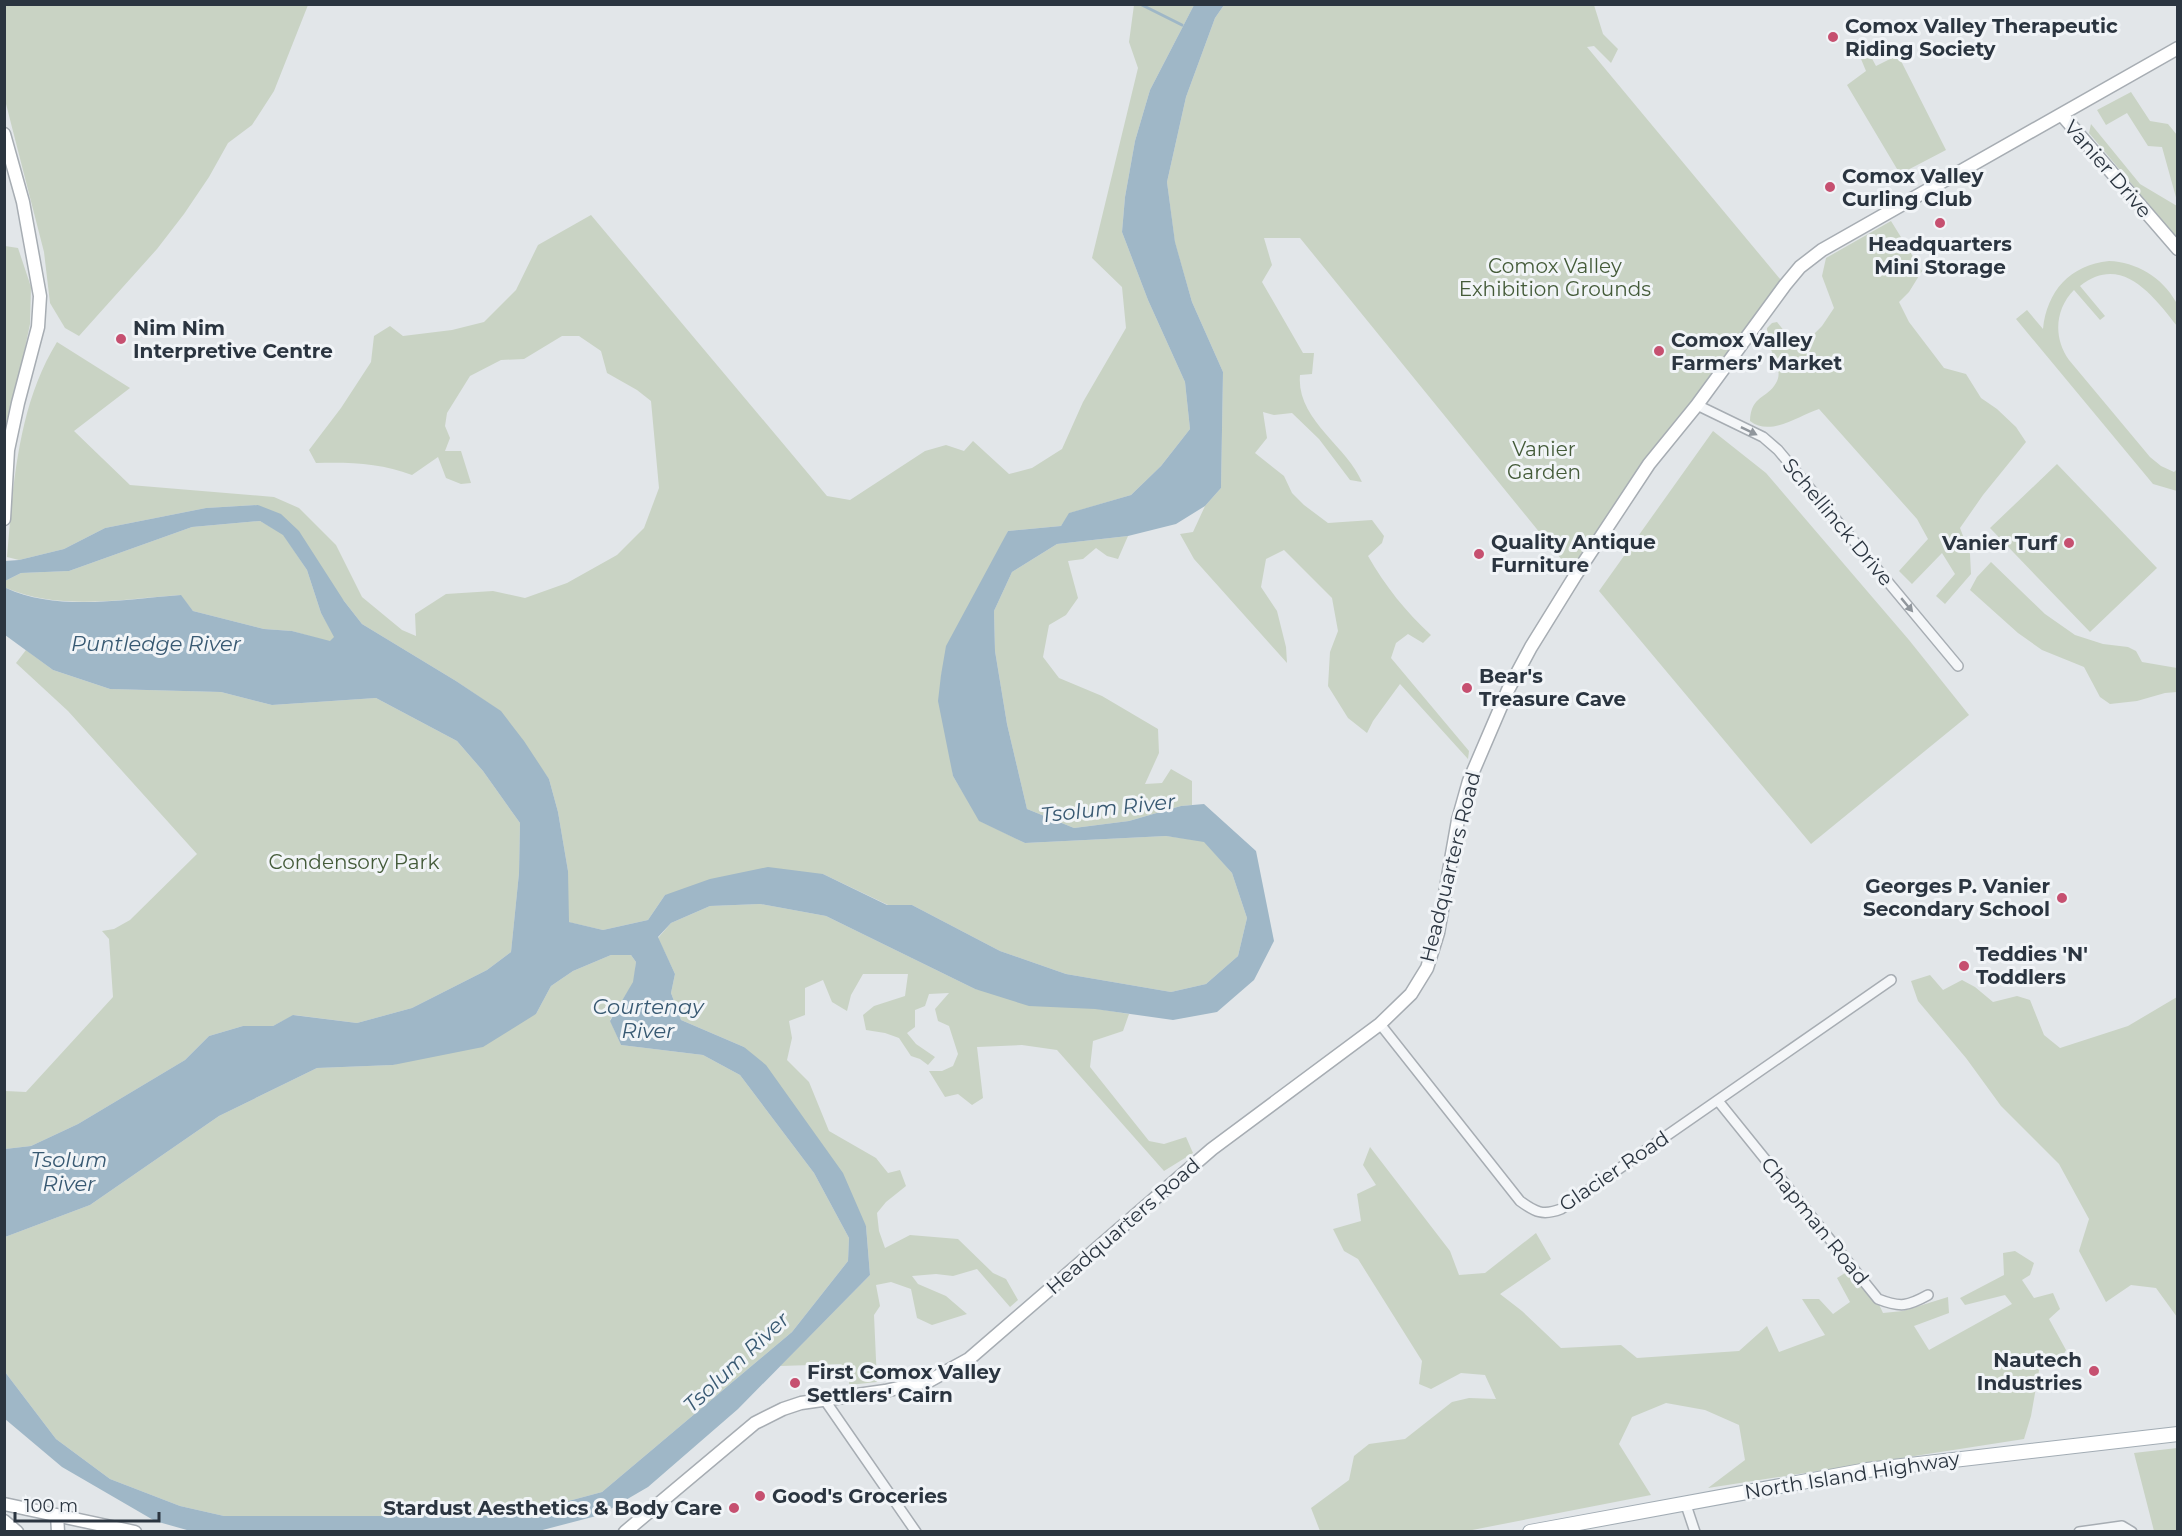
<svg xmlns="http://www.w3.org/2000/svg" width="2182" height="1536" font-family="Montserrat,sans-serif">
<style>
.green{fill:#c9d3c4}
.water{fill:#9fb7c7;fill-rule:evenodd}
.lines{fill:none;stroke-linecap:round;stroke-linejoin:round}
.stream{stroke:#9fb7c7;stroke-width:3}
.street-casing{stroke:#a7adb3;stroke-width:12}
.secondary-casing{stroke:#a7adb3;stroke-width:15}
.primary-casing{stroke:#a2acb4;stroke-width:16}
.street{stroke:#f4f6f8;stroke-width:9}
.secondary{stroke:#fff;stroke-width:12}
.primary{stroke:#fff;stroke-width:14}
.oneway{fill:#90969c}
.poi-dot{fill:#c65070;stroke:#f1f4f7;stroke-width:2}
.labels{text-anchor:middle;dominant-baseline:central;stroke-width:6;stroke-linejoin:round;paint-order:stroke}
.poi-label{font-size:20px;font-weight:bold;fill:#2b3540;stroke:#f1f4f7;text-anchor:start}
.street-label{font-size:20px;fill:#2b3540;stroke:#f1f4f7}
.park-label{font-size:20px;fill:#445b39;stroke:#f1f4f7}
.water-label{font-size:21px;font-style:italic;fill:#385972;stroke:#f1f4f7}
</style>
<rect width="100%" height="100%" fill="#e2e6e9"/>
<!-- green -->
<path class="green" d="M4 5H308L274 91 252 125 228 143 209 177 184 214 157 249 79 336 65 328 50 303 44 252 5 100Z
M1134 5H1194L1150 90 1135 141 1125 197 1122 232 1148 300 1185 382 1190 429 1161 466 1131 495 1070 513 1061 526 1008 531 941 675V681L953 776 980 821 1025 843 1166 836 1204 841 1232 873 1247 918 1238 956 1206 984 1171 992 1066 974 1000 951 912 905H888L823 874 665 895 648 920 603 930 568 922V871L558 812 549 779 500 711 456 681 362 624 344 601 258 505 206 508 105 528 64 549 19 560 7 557C13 485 18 405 57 342L130 388 74 431 130 485 274 497 299 508 336 545 362 597 402 630 416 636 415 614 446 594 493 591 525 598 567 583 617 555 644 528 659 488 651 401 637 390 607 373 601 351 579 336H562L524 359 501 360 470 376 447 413 445 426 450 438 445 451H461L471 483 461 484 446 478 438 457 412 475C381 463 349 462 316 463L309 450 341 408 371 362 374 336 390 326 403 336 452 330 484 322 516 290 538 245 591 215 827 496 850 500 925 451 946 445 964 451 973 441 1009 474 1032 468 1062 449 1083 402 1126 328 1122 287 1092 258 1138 68 1129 42Z
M1224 5H1594L1603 34 1618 49 1611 63 1594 46 1587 47 1785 285 1575 576 1300 238H1264L1272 265 1262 282 1303 353H1314L1312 374 1300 375C1296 419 1347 446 1362 482L1350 480 1319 439 1292 413 1274 415 1263 412 1267 438 1255 453 1284 476 1292 493 1304 505 1328 523 1372 520 1384 536 1382 543 1368 556C1385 586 1406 612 1431 635L1423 643 1408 634 1396 643 1391 658 1469 751 1468 759 1400 684 1373 721 1367 733 1348 718 1328 686 1330 652 1338 631 1332 598 1284 550 1266 559 1261 587 1277 611 1286 647 1287 663 1194 559 1180 534 1193 532 1205 506 1221 488 1223 372 1192 302 1175 243 1167 182 1186 97 1215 18Z
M1869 53 1876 66 1898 55 1946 150 1900 174 1847 85 1866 71 1861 59Z
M2131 92 2150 121 2168 124 2177 135V201L2162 147 2148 146 2127 113 2106 125 2097 110Z
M2091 124 2140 184 2177 206V238L2089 133Z
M1891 221 1922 271 1909 292 1899 302 1909 322 1944 368 1966 374 1981 398 1997 409 2016 427 2026 442 1983 495 1960 528 1970 554 1971 574 1945 604 1936 596 1955 574 1942 553 1912 584 1899 571 1928 539 1917 519 1819 409C1798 416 1770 437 1750 421 1751 395 1767 399 1776 383 1783 372 1774 358 1770 347 1768 341 1767 334 1767 328L1772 323 1777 322 1785 332 1807 341 1822 326 1834 308 1822 276 1826 258Z
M5 246 18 248 31 287 30 324 5 443Z
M2109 261C2136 262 2162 277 2176 302 2179 308 2178 319 2177 326 2153 296 2122 253 2080 286L2105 316 2100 320 2074 290C2055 309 2053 338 2069 360L2150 457 2161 466 2174 472 2177 469V491L2153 484 2016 319 2027 310 2043 329C2047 291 2070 265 2109 261Z
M1713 431 1766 473 1909 640 1969 715 1811 844 1599 591Z
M2057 464 2157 568 2090 632 1990 528Z
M260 521 283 534 307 570 321 613 335 637 330 642 292 631 264 629 193 611 180 595C123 599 60 611 6 588L5 581 21 573 69 571 192 527Z
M1128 536 1118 559 1107 556 1096 548 1083 559 1068 561 1078 598 1066 615 1049 625 1043 657 1059 678 1102 696 1158 729 1159 753 1145 784 1162 783 1171 769 1192 781V805L1181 806 1129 821 1074 828 1027 809 1007 724 995 651 994 611 1012 572 1057 544Z
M1991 562 2045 614 2075 635 2103 644 2128 647 2136 651 2142 662 2177 668V692L2165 693 2137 701 2110 704 2100 697 2084 667 2042 650 2018 633 1970 590 1977 577Z
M26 650 53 670 110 689 221 692 272 705 376 698 457 741 483 771 520 823 519 873 511 952 487 970 412 1008 357 1023 294 1015 273 1026H243L209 1036 185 1060 78 1124 31 1146 5 1149V1091L26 1092 113 997 109 939 102 931 114 929 130 920 197 854 68 711 16 663Z
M760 904 826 916 975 989 1129 1014 1123 1031 1093 1041 1090 1067 1149 1141 1164 1144 1186 1137 1193 1153 1164 1171 1057 1050 1022 1045 977 1047 983 1098 972 1105 958 1094 945 1097 929 1071H942L953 1066 958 1054 949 1026 938 1021 935 1009 949 993 929 994 925 1006 915 1010V1027L907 1033 916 1044 935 1057 928 1065 920 1059 911 1056 899 1038 885 1033 866 1030 863 1015 874 1006 905 996 908 974H863L851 995 847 1011 832 1002 823 980 805 988V1015L789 1021 792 1038 787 1060 809 1082 829 1131 876 1158 888 1173 900 1170 906 1186 886 1202 877 1213 879 1231 885 1248 910 1235 958 1239 993 1273 1006 1279 1018 1300 1010 1307 977 1269 953 1276 936 1274 912 1276 918 1284 946 1296 967 1314 932 1325 917 1318 911 1289 891 1282 876 1285 880 1306 874 1315 877 1382 849 1385V1370L841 1364 780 1366 870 1275 866 1226 744 1047 681 1020 671 993 675 974 658 938 671 923 710 906Z
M611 955H631L636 962 634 982 610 1020 621 1045 703 1055 740 1075 814 1173 849 1238 848 1261 792 1332 602 1492 513 1516H224L180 1506 110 1479 56 1439 5 1372V1237L90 1205 219 1116 317 1068 393 1065 536 1014 551 986 573 971Z
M1930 975 1943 990 1962 980 1975 987 1993 1002 2017 996 2030 1000 2044 1035 2060 1048 2128 1026 2177 997V1317L2156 1288 2131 1285 2106 1302 2079 1251 2089 1219 2059 1164 2001 1106 1966 1058 1918 1001 1911 981Z
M1370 1147 1450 1251 1459 1275 1485 1273 1536 1233 1551 1259 1500 1294 1522 1311 1561 1348 1621 1345 1637 1358 1739 1351 1767 1326 1779 1352 1825 1335 1802 1299H1819L1833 1314 1850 1302 1837 1278 1850 1270 1875 1296 1883 1313 1903 1311 1948 1297 1949 1313 1914 1326 1929 1350 2012 1304 2005 1295 1965 1305 1960 1298 2004 1275 2003 1253 2015 1251 2034 1263 2030 1275 2022 1280 2034 1298 2053 1293 2060 1309 2049 1319 2066 1350 2058 1365H2040L2031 1416 2024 1439 1708 1488 1745 1460 1739 1425 1705 1410 1666 1403 1632 1417 1619 1444 1651 1495 1462 1532 1320 1531 1311 1508 1349 1480 1354 1456 1369 1444 1405 1439 1452 1402 1469 1398 1496 1399 1485 1375 1461 1373 1431 1389 1419 1384 1422 1361 1358 1259 1344 1251 1333 1229 1361 1221 1357 1194 1376 1185 1363 1165Z
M2177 1448V1531H2154L2134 1453Z"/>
<!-- water -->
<path class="water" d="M1194 5H1224L1215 18 1186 97 1167 182 1175 242 1192 302 1223 372 1221 488 1205 506 1176 524 1128 536 1057 544 1012 572 994 611 995 651 1007 724 1027 809 1074 828 1129 821 1181 806 1204 804 1256 851 1274 941 1254 980 1217 1012 1173 1020 1095 1009 1029 1006 975 989 826 916 760 904 710 906 671 923 658 937 675 974 671 993 681 1020 744 1047 766 1065 843 1173 866 1226 870 1275 738 1409 648 1487 600 1515 535 1532H194L155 1521 62 1467 5 1419V1372L56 1439 110 1479 180 1506 224 1516H513L602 1492 792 1332 848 1261 849 1238 814 1173 740 1075 703 1055 621 1045 610 1021 633 982 636 962 631 955H611L573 971 551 986 536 1014 483 1047 393 1065 317 1068 219 1116 90 1205 5 1237V1149L31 1146 78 1124 185 1060 209 1036 243 1026H273L293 1015 357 1023 412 1008 487 970 511 952 519 873 520 823 483 771 457 741 376 698 272 705 221 692 110 689 53 670 5 635V561L19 560 64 549 105 528 206 508 258 505 281 514 299 531 344 601 362 624 456 681 501 711 524 741 549 779 558 812 568 871 569 922 603 930 648 920 665 895 710 879 768 867 823 874 887 905H912L1000 951 1066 974 1171 992 1206 984 1238 956 1247 918 1232 873 1204 842 1166 836 1025 843 979 821 953 776 938 701 941 675 946 646 1008 531 1061 526 1069 513 1131 495 1161 466 1190 429 1185 382 1148 300 1122 232 1125 197 1135 141 1150 90ZM260 521 283 535 307 570 321 613 334 637 330 641 292 631 264 629 193 611 181 595C125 599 57 612 6 588L5 581 21 573 69 571 192 527Z"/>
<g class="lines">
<!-- stream -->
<path class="stream" d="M1140 4 1182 25"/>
<defs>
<path id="street" d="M1697 405 1763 437 1778 450 1958 666
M1380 1024 1520 1201C1535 1212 1543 1216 1561 1209L1891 980
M1719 1102 1878 1299C1901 1308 1908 1306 1928 1295
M824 1399 916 1532
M1685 1502 1695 1532
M2079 1532 2122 1526 2132 1532"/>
<path id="secondary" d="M2062 115 2178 249
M4 134 23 202 40 296 38 327 18 403 8 450 4 519
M4 1504 135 1532
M57 1515 58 1532
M4 1521 17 1532
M625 1532 755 1423 783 1409 801 1403 885 1391 929 1381 969 1359 1212 1149 1380 1024 1411 994 1427 968 1438 933 1458 820 1469 781 1508 690 1531 647 1575 576 1649 464 1697 405 1785 285 1800 267 1822 250 2178 48"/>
<path id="primary" d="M1530 1532 1867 1470 2178 1434"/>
</defs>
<!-- street casing -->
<use href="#street" class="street-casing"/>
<!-- secondary casing -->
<use href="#secondary" class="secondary-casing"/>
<!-- primary casing -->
<use href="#primary" class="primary-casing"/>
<!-- street -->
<use href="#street" class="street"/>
<!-- secondary -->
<use href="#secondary" class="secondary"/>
<!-- primary -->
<use href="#primary" class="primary"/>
</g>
<!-- one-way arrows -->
<defs><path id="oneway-solid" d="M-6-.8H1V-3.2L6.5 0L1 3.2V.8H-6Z" transform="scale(1.5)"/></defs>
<g class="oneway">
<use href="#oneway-solid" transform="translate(1749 431) rotate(26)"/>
<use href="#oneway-solid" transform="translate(1907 605) rotate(50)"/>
</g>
<!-- markers -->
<g class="poi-dot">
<circle cx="1833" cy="37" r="6"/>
<circle cx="1830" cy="187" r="6"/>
<circle cx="1940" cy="223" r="6"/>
<circle cx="121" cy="339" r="6"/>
<circle cx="1659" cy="351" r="6"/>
<circle cx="2069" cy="543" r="6"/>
<circle cx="1479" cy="554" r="6"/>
<circle cx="1467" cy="688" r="6"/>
<circle cx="2062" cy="898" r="6"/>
<circle cx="1964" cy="966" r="6"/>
<circle cx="2094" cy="1371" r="6"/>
<circle cx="795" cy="1383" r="6"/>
<circle cx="760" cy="1496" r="6"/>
<circle cx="734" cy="1508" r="6"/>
</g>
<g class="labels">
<!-- poi labels -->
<g class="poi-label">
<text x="1845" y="26">Comox Valley Therapeutic<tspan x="1845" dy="23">Riding Society</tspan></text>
<text x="1842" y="176">Comox Valley<tspan x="1842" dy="23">Curling Club</tspan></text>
<text x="1940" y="244" text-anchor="middle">Headquarters<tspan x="1940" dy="23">Mini Storage</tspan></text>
<text x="133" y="328">Nim Nim<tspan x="133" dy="23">Interpretive Centre</tspan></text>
<text x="1671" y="340">Comox Valley<tspan x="1671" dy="23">Farmers’ Market</tspan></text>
<text x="1491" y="542">Quality Antique<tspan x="1491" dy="23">Furniture</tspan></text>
<text x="2057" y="543" text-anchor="end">Vanier Turf</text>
<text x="1479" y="676">Bear's<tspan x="1479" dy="23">Treasure Cave</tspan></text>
<text x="2050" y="886" text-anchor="end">Georges P. Vanier<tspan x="2050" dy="23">Secondary School</tspan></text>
<text x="1976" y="954">Teddies 'N'<tspan x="1976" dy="23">Toddlers</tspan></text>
<text x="2082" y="1360" text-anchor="end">Nautech<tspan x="2082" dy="23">Industries</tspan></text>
<text x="807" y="1372">First Comox Valley<tspan x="807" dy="23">Settlers' Cairn</tspan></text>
<text x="772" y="1496">Good's Groceries</text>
<text x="722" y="1508" text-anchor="end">Stardust Aesthetics &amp; Body Care</text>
</g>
<!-- street labels -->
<g class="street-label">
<text transform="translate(2108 169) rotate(49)">Vanier Drive</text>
<text transform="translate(1838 522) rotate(50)">Schellinck Drive</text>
<text transform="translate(1450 867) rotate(-76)">Headquarters Road</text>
<text transform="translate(1614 1171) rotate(-34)">Glacier Road</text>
<text transform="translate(1815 1221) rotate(51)">Chapman Road</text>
<text transform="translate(1123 1226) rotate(-41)">Headquarters Road</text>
<text transform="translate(1852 1475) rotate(-9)">North Island Highway</text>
</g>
<!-- park labels -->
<g class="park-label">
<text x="1555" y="266">Comox Valley<tspan x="1555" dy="23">Exhibition Grounds</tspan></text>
<text x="1544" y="449">Vanier<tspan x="1544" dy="23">Garden</tspan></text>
<text x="354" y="862">Condensory Park</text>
</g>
<!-- water labels -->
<g class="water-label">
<text x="156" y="643">Puntledge River</text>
<text transform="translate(1108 808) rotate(-6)">Tsolum River</text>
<text x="648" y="1006">Courtenay<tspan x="648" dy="24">River</tspan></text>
<text x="69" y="1159">Tsolum<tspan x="69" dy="24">River</tspan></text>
<text transform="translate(736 1362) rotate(-43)">Tsolum River</text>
</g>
</g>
<!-- border -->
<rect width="2182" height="1536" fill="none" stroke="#2b3540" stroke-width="12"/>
<!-- scale -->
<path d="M15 1512v9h144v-9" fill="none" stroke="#2b3540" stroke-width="3"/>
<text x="24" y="1512" font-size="18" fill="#2b3540" stroke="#f1f4f7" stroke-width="4.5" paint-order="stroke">100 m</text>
</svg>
